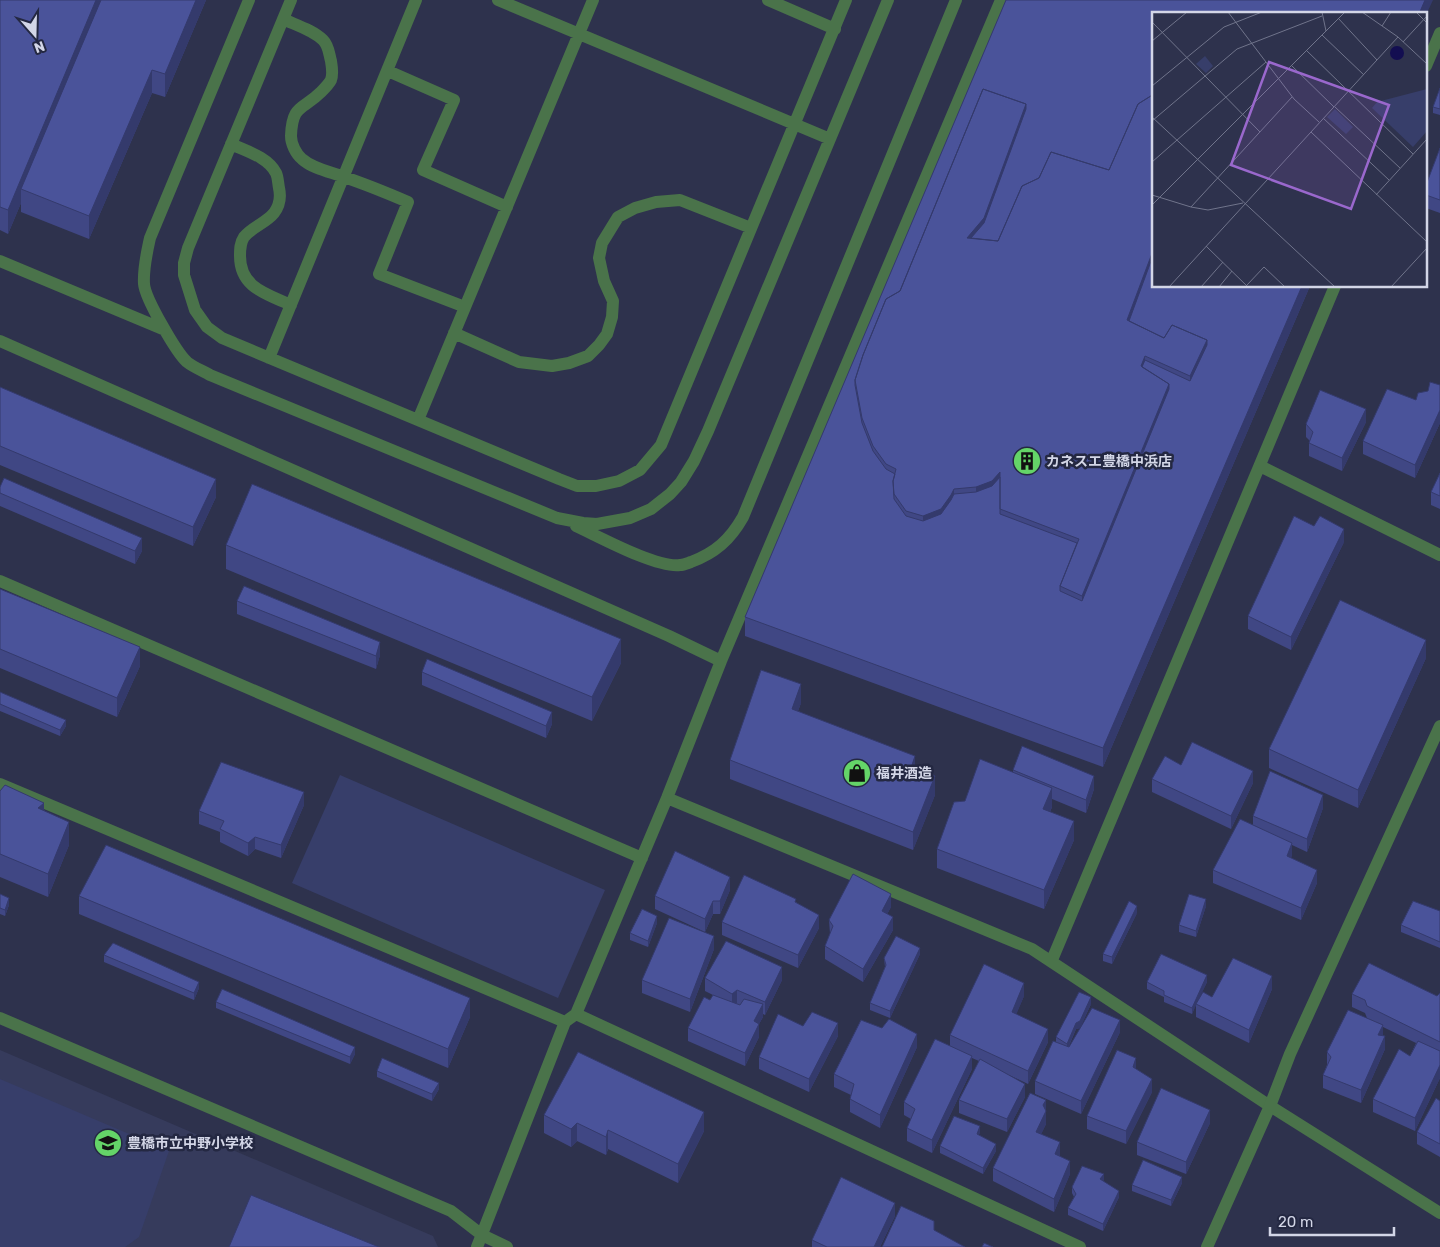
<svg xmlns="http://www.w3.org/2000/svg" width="1440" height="1247" font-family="Rubik,'Noto Sans JP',sans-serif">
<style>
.built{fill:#363b5c}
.green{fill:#373e6a}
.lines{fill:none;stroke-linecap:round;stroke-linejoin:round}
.service{stroke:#4a734a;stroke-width:12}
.minor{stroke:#4a734a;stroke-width:12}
.tertiary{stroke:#4a734a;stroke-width:12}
.wall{fill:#404784}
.shaded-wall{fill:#343a6c}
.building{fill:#4a539a;stroke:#343a6c}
.labels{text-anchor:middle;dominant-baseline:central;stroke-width:5;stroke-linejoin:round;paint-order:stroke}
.poi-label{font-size:14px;font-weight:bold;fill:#d3d6e7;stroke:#242842;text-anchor:start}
.inset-road{fill:none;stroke:#70748b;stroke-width:1}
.view{fill:#9a68cd;fill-opacity:0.15;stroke:#9a68cd;stroke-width:2.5}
.inset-edge{fill:none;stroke:#d3d6e7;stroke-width:2.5}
</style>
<rect width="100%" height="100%" fill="#2e324d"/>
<!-- built -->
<path class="built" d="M0 1050 433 1236 438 1247H0Z"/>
<!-- green -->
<path class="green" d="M340 775 605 890 558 998 292 883Z
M0 1079 169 1151 139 1237 125 1247H0Z"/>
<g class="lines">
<!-- service -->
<path class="service" d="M249 0 150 238C147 252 143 268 144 284 145 298 176 352 187 362 193 367 203 371 210 375L557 518 583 523 597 524 630 518 651 509 670 494 681 482 694 461 708 431 888 0
M291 0 188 248 184 263V275L195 310 207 327 222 338 559 479 577 486H596L619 481 640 470 661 445 846 0
M498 0 830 139
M768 0 835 29
M283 19C296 25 313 30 323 40 329 46 329 54 331 61 332 67 333 75 331 80 329 84 324 89 321 92 303 110 292 104 291 136 291 144 296 154 302 159 313 169 331 172 344 177 365 184 387 193 408 202L379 274 465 307
M388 71 454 100 423 170 507 207
M231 144C246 151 268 157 276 173 278 177 278 183 279 188 281 197 280 205 274 213 266 223 252 227 244 237 240 243 240 249 240 256 240 288 267 294 291 305
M0 261 165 330
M454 333 519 362 552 366 569 363 588 356 599 345 607 334 612 317 613 301 604 281 599 258 602 243 618 217 635 208 656 202 680 200 751 228
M269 358 416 0
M418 420 593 0
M576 526C600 537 656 568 680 565 684 565 688 563 691 562 715 553 730 540 743 517L956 0"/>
<!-- minor -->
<path class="minor" d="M1426 66 1440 33
M0 341 669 636 721 661
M1260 466 1440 555
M0 581 642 858
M0 784 565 1022
M667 798 1032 949 1270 1106
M1052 960 1335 286
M576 1014 1080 1247
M0 1018 451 1211 482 1235 507 1247
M477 1247 565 1022 576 1014 667 798 721 661 1001 0"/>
<!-- tertiary -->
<path class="tertiary" d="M1270 1106 1440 1213
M1207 1247 1270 1106 1290 1054 1440 726"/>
</g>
<!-- wall -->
<path class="wall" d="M0 0H206L165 97 152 93 89 239 21 212V203L8 234 0 230Z
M1006 0 1154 14V286H1310L1103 767 745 636V617Z
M1440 88V115L1433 113V107Z
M1440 148V213L1426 208V185Z
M1440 385V423L1415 478 1363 454V441L1428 391Z
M0 387 216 497 193 546 0 465Z
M1366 422 1342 471 1309 456V443L1310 441 1306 437V424Z
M1440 473V509L1431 505V492Z
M0 487 142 551 135 564 0 506Z
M1344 542 1291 650 1248 629V616Z
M226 545 621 663 592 721 226 569Z
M0 589 140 666 117 717 0 668Z
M237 601 380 655 376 669 237 614Z
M1426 658 1358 808 1269 768V749Z
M422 672 552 724 546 738 422 685Z
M0 692 66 726 60 736 0 711Z
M801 703 798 711 915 767 935 795 913 850 730 779V760Z
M1181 765 1253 783 1231 829 1152 792V779Z
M1013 770 1094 789 1086 813 1052 799V807L1050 812 1074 840 1044 909 937 868V849L965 801 1013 772Z
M0 791 44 810 69 845 48 897 0 877Z
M304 805 281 858 255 849 248 856 220 842V832L199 824V811Z
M1323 808 1307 852 1292 845 1291 858 1317 883 1301 920 1213 883V870L1253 825V816Z
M730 890 720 914H713L705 932 655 909V896Z
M0 894 9 905 5 916 0 914Z
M79 896 470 1017 448 1068 79 914Z
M796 902 819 928 798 968 722 935V922Z
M1206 906 1196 937 1179 932V925Z
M891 907 887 914 893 930 863 982 825 959V946L830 934 829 920Z
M1440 911V948L1401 932V925Z
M1137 913 1112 964 1103 961V954Z
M657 923 648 947 630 940V933Z
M714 949 690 1012 642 993V980Z
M920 954 890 1018 870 1010V1003L885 967 884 958Z
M104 955 199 988 194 1000 104 962Z
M705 978 782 980 765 1015 763 1014V1017L759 1024V1037L745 1066 688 1041V1028L710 1000 713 995 705 991Z
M1147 982H1207L1196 1004 1212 997 1272 989 1249 1043 1196 1017V1004L1192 1014 1164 1002V997L1147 989Z
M1440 993V1078L1415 1131 1373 1112V1099L1410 1056 1416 1043 1383 1027V1036L1385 1049 1361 1103 1323 1088V1075L1327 1065V1052L1367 1018 1365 1013 1352 1007V994L1437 996Z
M1024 996 1016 1014 1048 1042 1028 1084 1009 1075 1025 1097 1007 1132 959 1113V1100L979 1061 972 1058V1069L932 1153 907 1141V1128L911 1119 904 1115V1102L950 1046V1035Z
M216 1002 355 1054 350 1064 216 1008Z
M1091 1004 1080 1028 1076 1029 1069 1046 1120 1032 1081 1114 1035 1094V1081L1056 1042V1037Z
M803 1026 838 1036 809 1092 759 1069V1057Z
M917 1047 880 1128 850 1112V1099L851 1095 834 1087V1074Z
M377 1071 439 1089 432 1101 377 1077Z
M1152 1092 1126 1144 1087 1129V1116Z
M1046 1100V1124L1041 1134 1060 1155V1157L1070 1174 1054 1212 993 1181V1168Z
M1440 1101V1157L1417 1144V1132Z
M544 1115 704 1131 678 1183 608 1149 606 1155 577 1141 571 1147 544 1133Z
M1210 1123 1186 1174 1137 1155V1142Z
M980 1132 979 1135 996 1151 983 1174 940 1153V1146Z
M1104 1180 1103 1181 1119 1197 1103 1231 1068 1215V1208L1074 1197 1072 1193V1187Z
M1182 1183 1171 1206 1132 1191V1185Z
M895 1216 880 1247H812V1240Z"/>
<!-- shaded-wall -->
<path class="shaded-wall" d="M96 0H106L21 189V203L8 234V210Z
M196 0H206L165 97V74Z
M1425 0H1433L1426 15V14H1419Z
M152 70V93L89 239V216Z
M1026 104V128L984 241 967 238Z
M1154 248V272L1133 328 1127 320Z
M1302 286H1310L1103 767V748Z
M1207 340V363L1190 399V376Z
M1145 356V373L1141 366Z
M1169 384V408L1082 619V596Z
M1366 409V422L1342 471V458Z
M1440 410V423L1415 478V465Z
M1000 472V509L976 511V487Z
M216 479V497L193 546V527Z
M954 489V512L923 539V516Z
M1344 529V542L1291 650V637Z
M142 538V551L135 564V551Z
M621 639V663L592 721V697Z
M1426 640V658L1358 808V790Z
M380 642V655L376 669V656Z
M140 647V666L117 717V698Z
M801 684V703L792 728V709Z
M552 712V724L546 738V726Z
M66 720V726L60 736V730Z
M915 756V774L912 765Z
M1253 771V783L1231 829V816Z
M935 776V795L913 850V832Z
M1094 776V789L1086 813V800Z
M1052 788V807L1043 827V809Z
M304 792V805L281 858V845Z
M1323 795V808L1307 852V839Z
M44 803V827L38 808Z
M1074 821V840L1044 909V890Z
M69 822V845L48 897V874Z
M255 837V849L248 856V843Z
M1292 843V856L1287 869V856Z
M1317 870V883L1301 920V908Z
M730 877V890L720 914V901Z
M891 894V907L882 924V911Z
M9 898V905L5 916V910Z
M1206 899V906L1196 937V931Z
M713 901V914L705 932V919Z
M1137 906V913L1112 964V957Z
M819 915V928L798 968V955Z
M657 916V923L648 947V941Z
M893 917V930L863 982V969Z
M714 936V949L690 1012V999Z
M920 948V954L890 1018V1011Z
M782 967V980L765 1015V1002Z
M1207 975V982L1192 1014V1008Z
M1272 976V989L1249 1043V1030Z
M199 982V988L194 1000V993Z
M1024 983V996L1012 1025V1012Z
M737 990V1003L732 1007V994Z
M1091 997V1004L1080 1028 1076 1029 1067 1050V1044L1076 1023Z
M470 998V1017L448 1068V1049Z
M763 1004V1017L759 1024V1037L745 1066V1053L754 1021Z
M1120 1020V1032L1081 1114V1101Z
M838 1023V1036L809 1092V1079Z
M1383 1025V1038L1378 1035Z
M1048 1029V1042L1028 1084V1071Z
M917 1034V1047L880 1128V1115Z
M1385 1036V1049L1361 1103V1090Z
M355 1047V1054L350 1064V1057Z
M972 1056V1069L932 1153V1140Z
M1136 1058V1071L1133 1067Z
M1440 1065V1078L1415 1131V1118Z
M1152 1079V1092L1126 1144V1131Z
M439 1083V1089L432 1101V1094Z
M1025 1084V1097L1007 1132V1119Z
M1046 1100V1124L1036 1145V1132L1043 1105Z
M1210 1110V1123L1186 1174V1162Z
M704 1112V1131L678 1183V1164Z
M577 1123V1141L571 1147V1129Z
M980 1126V1132L977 1140V1134Z
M608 1130V1149L606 1155V1137Z
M1060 1142V1155L1055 1167V1154Z
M996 1144V1151L983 1174V1168Z
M1070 1161V1174L1054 1212V1199Z
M1104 1174V1180L1100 1186V1179Z
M1182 1177V1183L1171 1206V1200Z
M1119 1191V1197L1103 1231V1224Z
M895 1203V1216L880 1247H874Z"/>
<!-- building -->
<path class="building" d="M0 0H96L8 210 0 207Z
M101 0H196L165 74 152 70 89 216 21 189Z
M1006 0H1425L1419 14H1154V94L1138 104 1109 170 1051 152 1039 178 1022 186 998 241 971 238 984 223 1026 109V104L983 89 900 291 886 299 863 355 855 380V385L862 423 873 451 886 469 895 474 893 481 894 499 906 516 923 521 941 514 951 500 954 494 976 492 992 486 1000 477V514L1077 543 1060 586V591L1082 601 1169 389V384L1142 367 1145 360 1190 381 1207 345V340L1172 325 1164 338 1129 321 1154 253V286H1302L1103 748 745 617Z
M1440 88V109L1433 107Z
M983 89 1026 104 984 218 967 238 998 241 1022 186 1039 178 1051 152 1109 170 1138 104 1154 94V248L1127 320 1164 338 1172 325 1207 340 1190 376 1145 356 1141 366 1169 384 1082 596 1060 586 1079 539 1000 509V472L992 481 976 487 954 489 951 495 941 509 923 516 906 511 894 494 893 481 896 469 886 464 873 446 862 418 855 380 863 355 886 299 900 291Z
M1440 148V200L1426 195V185Z
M1430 382 1440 385V410L1415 465 1363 441 1387 389 1416 400 1418 393 1428 391Z
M0 387 216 479 193 527 0 446Z
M1320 390 1366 409 1342 458 1309 443 1313 432 1306 424Z
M1440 473V496L1431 492Z
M4 478 142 538 135 551 0 493V487Z
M252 484 621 639 592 697 226 545Z
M1294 516 1314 526 1320 516 1344 529 1291 637 1248 616Z
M244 586 380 642 376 656 237 601Z
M0 589 140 647 117 698 0 649Z
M1340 600 1426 640 1358 790 1269 749Z
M427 659 552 712 546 726 422 672Z
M761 670 801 684 792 709 915 756 912 765 935 776 913 832 730 760Z
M0 692 66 720 60 730 0 704Z
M1192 742 1253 771 1231 816 1152 779 1165 756 1181 765Z
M1022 746 1094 776 1086 800 1013 770Z
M980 759 1052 788 1043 809 1074 821 1044 890 937 849 954 802 965 801Z
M221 762 304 792 281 845 255 837 248 843 220 829 224 821 199 811Z
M1270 771 1323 795 1307 839 1253 816Z
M5 785 44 803 38 808 69 822 48 874 0 854V791Z
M1240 819 1292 843 1287 856 1317 870 1301 908 1213 870Z
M106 845 470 998 448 1049 79 896Z
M675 851 730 877 720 901H713L705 919 655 896Z
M853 874 891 894 882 911 893 917 863 969 825 946 833 926 829 920Z
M744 875 796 899 795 902 819 915 798 955 722 922Z
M0 894 9 898 5 910 0 908Z
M1189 894 1206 899 1196 931 1179 925Z
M1129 901 1137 906 1112 957 1103 954Z
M1413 901 1440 911V942L1401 925Z
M642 909 657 916 648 941 630 933Z
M669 918 714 936 690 999 642 980Z
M896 936 920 948 890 1011 870 1003 886 965 884 958Z
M726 941 782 967 765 1002 737 990 732 994 705 978Z
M113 943 199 982 194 993 104 955Z
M1161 954 1207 975 1192 1008 1164 995V991L1147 982Z
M1233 958 1272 976 1249 1030 1196 1004 1203 992 1212 997Z
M1369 963 1437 996 1440 993V1042L1367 1006 1365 1000 1352 994Z
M984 964 1024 983 1012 1012 1048 1029 1028 1071 950 1035Z
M222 989 355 1047 350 1057 216 1002Z
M1079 992 1091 997 1080 1021 1076 1023 1067 1044 1056 1037Z
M713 995 740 1005 744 999 763 1004 754 1021 759 1024 745 1053 688 1028 704 997 710 1000Z
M1092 1008 1120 1020 1081 1101 1035 1081 1053 1041 1069 1047Z
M1348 1010 1383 1025 1378 1035 1385 1036 1361 1090 1323 1075 1331 1057 1327 1052Z
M812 1012 838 1023 809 1079 759 1057 778 1014 803 1026Z
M889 1019 917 1034 880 1115 850 1099 854 1084 834 1074 861 1020 882 1028Z
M935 1039 972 1056 932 1140 907 1128 915 1109 904 1102Z
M1418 1041 1440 1051V1065L1415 1118 1373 1099 1399 1049 1410 1056Z
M1117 1050 1136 1058 1133 1067 1152 1079 1126 1131 1087 1116Z
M578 1052 704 1112 678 1164 608 1130 606 1137 577 1123 571 1129 544 1115Z
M382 1058 439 1083 432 1094 377 1071Z
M980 1059 1025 1084 1007 1119 959 1100Z
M1161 1088 1210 1110 1186 1162 1137 1142Z
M1030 1093 1046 1100 1043 1105 1046 1111 1036 1132 1060 1142 1055 1154 1070 1161 1054 1199 993 1168Z
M1436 1098 1440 1101V1144L1417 1132Z
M954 1116 980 1126 977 1134 996 1144 983 1168 940 1146Z
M1143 1160 1182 1177 1171 1200 1132 1185Z
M1082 1166 1104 1174 1100 1179 1119 1191 1103 1224 1068 1208 1076 1194 1072 1187Z
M841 1177 895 1203 874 1247H827L812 1240Z
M251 1195 379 1247H229Z
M901 1206 934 1221V1230L965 1247H882Z
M984 1243 993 1247H982Z"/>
<!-- icons -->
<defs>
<symbol id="building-disc" viewBox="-11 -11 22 22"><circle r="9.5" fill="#64d468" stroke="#242842"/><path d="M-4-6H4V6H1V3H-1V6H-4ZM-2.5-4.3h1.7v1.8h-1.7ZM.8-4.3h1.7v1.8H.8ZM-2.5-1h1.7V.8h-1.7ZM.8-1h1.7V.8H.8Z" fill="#111"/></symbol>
<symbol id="shop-disc" viewBox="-11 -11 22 22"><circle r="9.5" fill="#64d468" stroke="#242842"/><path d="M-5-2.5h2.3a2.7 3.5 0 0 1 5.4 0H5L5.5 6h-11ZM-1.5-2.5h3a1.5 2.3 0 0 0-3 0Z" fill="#111"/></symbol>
<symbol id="school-disc" viewBox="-11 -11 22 22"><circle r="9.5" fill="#64d468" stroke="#242842"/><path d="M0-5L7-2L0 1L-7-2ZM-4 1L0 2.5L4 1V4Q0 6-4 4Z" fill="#111"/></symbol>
</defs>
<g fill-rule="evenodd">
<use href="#building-disc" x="1011" y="445" width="32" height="32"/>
<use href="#shop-disc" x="841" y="757" width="32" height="32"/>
<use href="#school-disc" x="92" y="1127" width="32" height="32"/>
</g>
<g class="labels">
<!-- poi labels -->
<g class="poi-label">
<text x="1046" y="461">カネスエ豊橋中浜店</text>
<text x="876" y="773">福井酒造</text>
<text x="127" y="1143">豊橋市立中野小学校</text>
</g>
</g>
<!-- overview -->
<g transform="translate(1152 12)">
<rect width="275" height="275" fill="#2e324d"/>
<path d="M53 44 61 54 54 61 44 52ZM275 77V119L261 135 220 96 225 90ZM183 97 201 115 194 122 175 105Z" fill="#373e6a"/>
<path d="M238 41a7 7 0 1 1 14 0a7 7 0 1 1-14 0Z" fill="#130e51"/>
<path class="inset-road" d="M76 0 142 87 167 110M170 0 174 19M210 0 246 25 275 52M264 0 275 11M186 6 225 48M0 10 108 120M230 14 239 0M170 23 212 63M0 29 35 0M251 30 275 4M154 38 261 142M139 53 182 95M0 74 72 15 110 0M183 95 248 156M0 105 183 275M171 106 237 168M0 109 85 37 170 4M159 120 275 230M0 150 114 50M0 183 39 195 140 85M224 183 275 127M0 193 193 0M39 195 56 198 91 191M54 234 96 275M95 273 112 255 133 275M17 275 246 25M49 275 71 250M67 275 80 259M239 275 275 236"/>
<path class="view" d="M117 50 237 93 199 197 79 153Z"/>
<rect width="275" height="275" class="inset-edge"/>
</g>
<!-- north arrow -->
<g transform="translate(35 35) rotate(160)" stroke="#242842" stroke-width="4" paint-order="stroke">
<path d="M0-4L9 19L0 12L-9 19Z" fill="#d3d6e7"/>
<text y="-8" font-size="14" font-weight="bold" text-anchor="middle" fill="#d3d6e7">N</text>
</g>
<!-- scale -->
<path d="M1270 1227v8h124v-8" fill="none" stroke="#d3d6e7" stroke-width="2.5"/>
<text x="1278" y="1227" font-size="15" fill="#d3d6e7" stroke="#242842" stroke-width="4" paint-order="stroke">20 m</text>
</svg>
